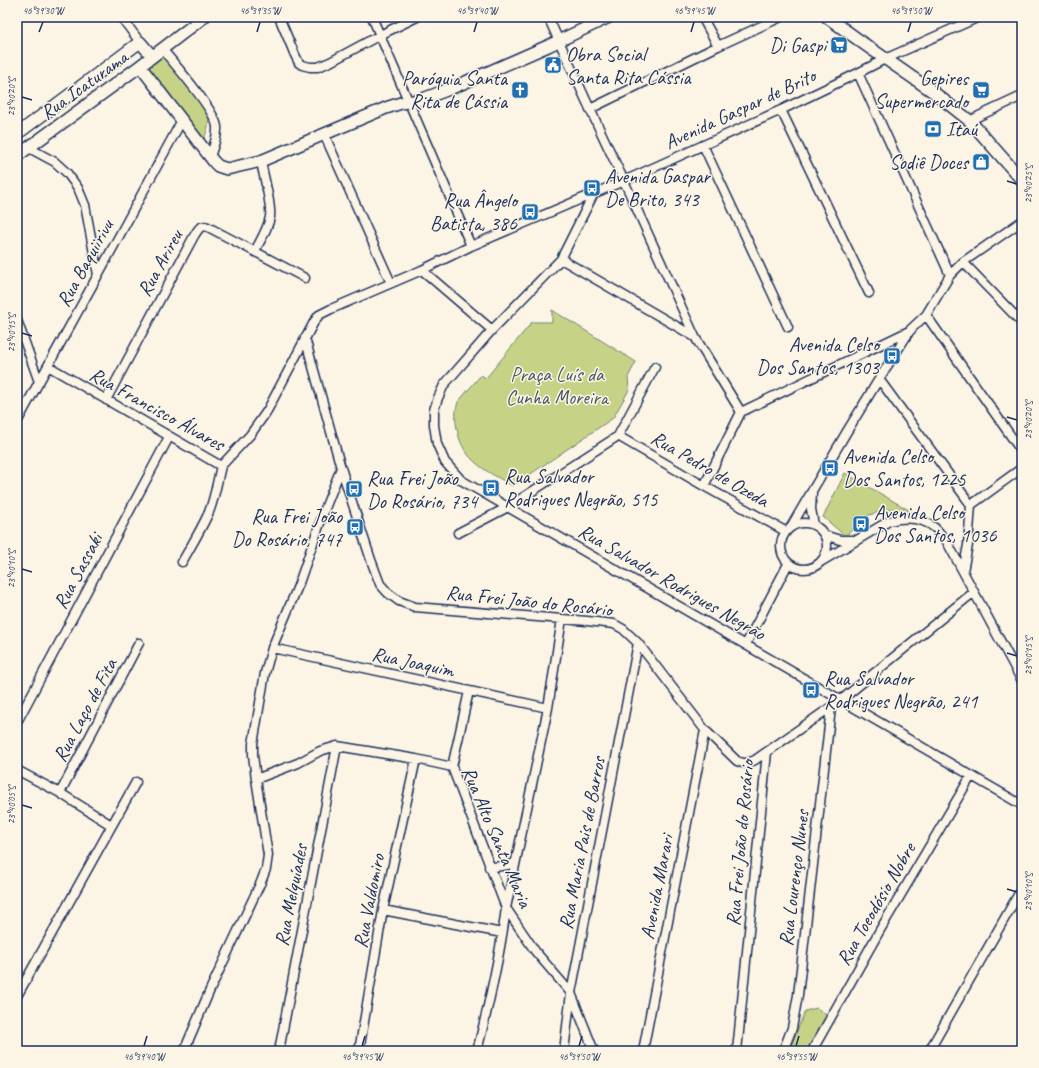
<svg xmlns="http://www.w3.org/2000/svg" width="1039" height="1068" font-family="Caveat,sans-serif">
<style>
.green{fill:#c6d387;stroke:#708172}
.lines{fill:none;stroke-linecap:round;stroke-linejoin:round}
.street-casing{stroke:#1b2f5e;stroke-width:11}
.secondary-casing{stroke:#1b2f5e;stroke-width:14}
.street{stroke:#fcf5e5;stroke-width:8}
.secondary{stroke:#fcf5e5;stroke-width:11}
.ticks{fill:none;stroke:#1b2f5e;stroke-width:1.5}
.labels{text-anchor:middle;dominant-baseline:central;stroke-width:3;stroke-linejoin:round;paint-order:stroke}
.poi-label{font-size:20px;fill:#1b2f5e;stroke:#fcf5e5;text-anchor:start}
.street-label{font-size:20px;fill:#1b2f5e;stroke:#fcf5e5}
.park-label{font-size:20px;fill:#465868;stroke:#fcf5e5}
.neatline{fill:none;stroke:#1b2f5e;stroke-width:1.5}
.ticks-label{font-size:10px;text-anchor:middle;fill:#1b2f5e}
</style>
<rect width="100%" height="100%" fill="#fcf5e5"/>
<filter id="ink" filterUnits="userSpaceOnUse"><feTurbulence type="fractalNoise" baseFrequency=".025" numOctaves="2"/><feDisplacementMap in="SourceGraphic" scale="8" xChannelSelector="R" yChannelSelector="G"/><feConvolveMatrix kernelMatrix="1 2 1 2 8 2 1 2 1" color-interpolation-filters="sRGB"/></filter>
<g filter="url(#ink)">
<!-- green -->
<path class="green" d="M163 53 207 111C211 123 207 130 203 142L144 67Z
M552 310 636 362 628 377 629 390 613 418 513 486C487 471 463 462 457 429 455 420 455 411 458 402L481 375 486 378 532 322H552Z
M845 473 912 512 891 509 869 515 845 536 823 517Z
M817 1008 833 1020 816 1051H789L805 1011Z"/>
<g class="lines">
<defs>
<path id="street" d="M121 17 140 42
M279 17 295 55 299 63 302 65 310 67H318L330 62 380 35 417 17
M372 17 471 246
M548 17 590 109 624 181 695 337 741 412
M702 17 718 46
M162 49C174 63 216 111 217 127 218 137 213 147 210 157
M858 73 950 275
M590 109 718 46 781 17
M781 110 869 293
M970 121 979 116 1022 96
M324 134 391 283
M703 145 788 327
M29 148 55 162 67 173 78 188 85 205 98 275
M593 195 561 259 492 330 472 353 444 385 438 398 434 410V425L437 444 445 462 461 480 1022 805
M255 251C260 241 268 229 270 217 272 204 263 175 261 161
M561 259 695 337
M963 262 1022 323
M422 270 492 330
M926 315 1022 452
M17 320 39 382
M305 338 341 468 371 560 380 584 388 593 399 601 415 607 587 621 614 624 623 629 638 643 705 730 737 761 743 763H748L755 760 841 700 974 592
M48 366 221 466 250 435 267 411 314 322 319 315 331 309 422 270 471 246 635 176 781 110 858 73 885 59 979 17
M879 379 971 505
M106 400 194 236C198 230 200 224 208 227L305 278
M17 422 98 275 182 120
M618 436 704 486 785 531
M704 486 741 412 911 330
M812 493 811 509 814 525
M781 546a23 23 0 1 1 46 0a23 23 0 1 1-46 0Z
M792 525 846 433 879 379 911 329 926 315 950 275 963 262 1022 221
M458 533 508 507 618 436 655 367
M824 535 840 540H855
M822 561 889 521C905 517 922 517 935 528 939 532 942 536 946 540L1022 681
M182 562C191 546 201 530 209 512 215 497 217 482 221 466
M963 571 968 545 971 505 1022 468
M746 644 788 564
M272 648 548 708
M17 722 169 437
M452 767 469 691
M17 770 60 793 111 825
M256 779 298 763 320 751 337 746 416 759 452 767 506 908 535 951 571 993 594 1051
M60 793 139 643
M489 867C499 867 506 866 515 863
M383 910 502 933
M17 996 136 782
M184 1051 210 990 261 882 266 869 268 855 256 779 253 755V744L265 673 272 648 298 586 326 506 341 468
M279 1051 337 746
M359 1051 383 910 416 759
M477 1051C489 1004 500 956 506 908L548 708 562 619
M564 1051 571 993 638 643
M643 1051 705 730
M737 1051 767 752
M783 1051 792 1028 798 995 831 708
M812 1051 880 930 971 776
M929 1051 1022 888"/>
<path id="secondary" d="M827 17 867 46 932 91 970 121 1022 180
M140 66 214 162 218 166 227 169 261 161 386 108 401 103 420 100 452 88 548 46 609 17
M17 134 140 42 152 56
M17 156 140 66 204 17"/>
</defs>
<!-- street casing -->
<use href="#street" class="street-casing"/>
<!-- secondary casing -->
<use href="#secondary" class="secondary-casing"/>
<!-- street -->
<use href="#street" class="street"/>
<!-- secondary -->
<use href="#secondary" class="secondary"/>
</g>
</g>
<!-- ticks -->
<path class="ticks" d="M39 32 43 22M257 32 260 22M474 32 477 22M691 32 694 22M908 32 911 22M22 97 32 100M1007 181 1017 184M22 333 32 336M1007 417 1017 420M22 569 32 572M1007 653 1017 656M22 805 32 808M1007 889 1017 892M144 1046 147 1036M362 1046 365 1036M579 1046 582 1036M796 1046 799 1036"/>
<!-- icons -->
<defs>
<symbol id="supermarket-square" viewBox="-11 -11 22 22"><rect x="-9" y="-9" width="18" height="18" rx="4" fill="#1f6fb2" stroke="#fcf5e5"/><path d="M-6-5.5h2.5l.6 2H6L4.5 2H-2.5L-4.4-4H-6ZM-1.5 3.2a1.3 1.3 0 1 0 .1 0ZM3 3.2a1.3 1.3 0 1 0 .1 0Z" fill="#fff"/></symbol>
<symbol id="civic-square" viewBox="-11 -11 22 22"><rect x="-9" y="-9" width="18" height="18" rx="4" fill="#1f6fb2" stroke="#fcf5e5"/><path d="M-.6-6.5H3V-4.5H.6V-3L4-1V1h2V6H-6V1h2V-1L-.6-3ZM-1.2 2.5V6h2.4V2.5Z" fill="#fff"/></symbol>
<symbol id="church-square" viewBox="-11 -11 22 22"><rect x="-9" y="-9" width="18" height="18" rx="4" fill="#1f6fb2" stroke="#fcf5e5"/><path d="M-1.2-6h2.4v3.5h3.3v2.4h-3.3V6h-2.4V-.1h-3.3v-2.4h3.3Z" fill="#fff"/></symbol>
<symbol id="bank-square" viewBox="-11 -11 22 22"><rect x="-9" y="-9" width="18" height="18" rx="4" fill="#1f6fb2" stroke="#fcf5e5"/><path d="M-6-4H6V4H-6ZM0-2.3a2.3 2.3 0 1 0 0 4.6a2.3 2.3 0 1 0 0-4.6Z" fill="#fff"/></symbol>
<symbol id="shop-square" viewBox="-11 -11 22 22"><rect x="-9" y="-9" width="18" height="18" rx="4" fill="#1f6fb2" stroke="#fcf5e5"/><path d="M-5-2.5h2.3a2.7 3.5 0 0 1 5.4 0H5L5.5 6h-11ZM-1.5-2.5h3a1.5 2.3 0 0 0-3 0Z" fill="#fff"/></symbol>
<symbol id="bus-square" viewBox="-11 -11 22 22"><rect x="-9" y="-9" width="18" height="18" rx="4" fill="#1f6fb2" stroke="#fcf5e5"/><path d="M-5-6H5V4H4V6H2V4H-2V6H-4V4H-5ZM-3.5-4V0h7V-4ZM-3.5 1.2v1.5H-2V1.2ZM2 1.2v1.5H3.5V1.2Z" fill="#fff"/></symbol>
</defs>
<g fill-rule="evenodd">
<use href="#supermarket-square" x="829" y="35" width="20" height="20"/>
<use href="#civic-square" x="543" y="55" width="20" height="20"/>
<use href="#church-square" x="510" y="80" width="20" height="20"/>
<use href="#supermarket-square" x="971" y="80" width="20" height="20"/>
<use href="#bank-square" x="923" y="119" width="20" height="20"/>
<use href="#shop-square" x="971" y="152" width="20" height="20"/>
<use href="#bus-square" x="582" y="178" width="20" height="20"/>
<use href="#bus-square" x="520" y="202" width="20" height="20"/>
<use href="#bus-square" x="882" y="346" width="20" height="20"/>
<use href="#bus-square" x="820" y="458" width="20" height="20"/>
<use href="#bus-square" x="481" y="478" width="20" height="20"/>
<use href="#bus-square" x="344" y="479" width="20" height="20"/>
<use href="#bus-square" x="851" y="514" width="20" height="20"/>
<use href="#bus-square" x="345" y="517" width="20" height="20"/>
<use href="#bus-square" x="801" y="680" width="20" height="20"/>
</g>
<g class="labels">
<!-- poi labels -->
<g class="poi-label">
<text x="826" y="45" text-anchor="end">Di Gaspi</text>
<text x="566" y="54">Obra Social<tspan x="566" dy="23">Santa Rita Cássia</tspan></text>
<text x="507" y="78" text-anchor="end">Paróquia Santa<tspan x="507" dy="23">Rita de Cássia</tspan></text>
<text x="968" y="78" text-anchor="end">Gepires<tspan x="968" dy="23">Supermercado</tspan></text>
<text x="946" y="129">Itaú</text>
<text x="968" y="162" text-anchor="end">Sodiê Doces</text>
<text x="605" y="176">Avenida Gaspar<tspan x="605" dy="23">De Brito, 343</tspan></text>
<text x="517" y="200" text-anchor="end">Rua Ângelo<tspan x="517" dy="23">Batista, 386</tspan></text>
<text x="879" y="344" text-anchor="end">Avenida Celso<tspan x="879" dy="23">Dos Santos, 1303</tspan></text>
<text x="843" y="456">Avenida Celso<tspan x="843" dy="23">Dos Santos, 1225</tspan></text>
<text x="504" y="476">Rua Salvador<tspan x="504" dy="23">Rodrigues Negrão, 515</tspan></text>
<text x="367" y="478">Rua Frei João<tspan x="367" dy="23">Do Rosário, 734</tspan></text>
<text x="874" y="512">Avenida Celso<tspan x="874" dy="23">Dos Santos, 1036</tspan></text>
<text x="342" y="516" text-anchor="end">Rua Frei João<tspan x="342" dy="23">Do Rosário, 747</tspan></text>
<text x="824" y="678">Rua Salvador<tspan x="824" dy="23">Rodrigues Negrão, 241</tspan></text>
</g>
<!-- street labels -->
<g class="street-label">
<text transform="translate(84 85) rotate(-36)">Rua Icaturama</text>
<text transform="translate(740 109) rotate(-25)">Avenida Gaspar de Brito</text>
<text transform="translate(85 263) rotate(-61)">Rua Baquiirivu</text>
<text transform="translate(160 263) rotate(-61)">Rua Arireu</text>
<text transform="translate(157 409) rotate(29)">Rua Francisco Álvares</text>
<text transform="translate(710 469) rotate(30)">Rua Pedro de Ozeda</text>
<text transform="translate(78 571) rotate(-62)">Rua Sassaki</text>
<text transform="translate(672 582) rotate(30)">Rua Salvador Rodrigues Negrão</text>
<text transform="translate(529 601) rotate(6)">Rua Frei João do Rosário</text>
<text transform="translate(413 662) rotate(12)">Rua Joaquim</text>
<text transform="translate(85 710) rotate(-62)">Rua Laço de Fita</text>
<text transform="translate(497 837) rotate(67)">Rua Alto Santa Maria</text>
<text transform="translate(582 843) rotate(-79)">Rua Maria Pais de Barros</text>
<text transform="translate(740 843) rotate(-85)">Rua Frei João do Rosário</text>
<text transform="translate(794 878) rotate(-83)">Rua Lourenço Nunes</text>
<text transform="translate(657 887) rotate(-79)">Avenida Marari</text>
<text transform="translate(291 895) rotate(-79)">Rua Melquíades</text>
<text transform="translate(369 901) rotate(-79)">Rua Valdomiro</text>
<text transform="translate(876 904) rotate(-60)">Rua Toeodósio Nobre</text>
</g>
<!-- park labels -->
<g class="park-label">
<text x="557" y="374">Praça Luís da<tspan x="557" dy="23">Cunha Moreira</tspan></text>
</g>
</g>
<!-- margin -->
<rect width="1039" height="1068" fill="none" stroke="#fcf5e5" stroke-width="44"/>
<rect x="22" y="22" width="995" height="1024" class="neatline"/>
<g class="ticks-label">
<text x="43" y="14">46°39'30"W</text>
<text x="260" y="14">46°39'35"W</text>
<text x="477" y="14">46°39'40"W</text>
<text x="694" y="14">46°39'45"W</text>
<text x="911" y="14">46°39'50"W</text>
<text transform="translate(11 97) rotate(-90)" y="4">23°40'20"S</text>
<text transform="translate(1028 184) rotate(-90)" y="4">23°40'25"S</text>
<text transform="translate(11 333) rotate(-90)" y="4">23°40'15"S</text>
<text transform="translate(1028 420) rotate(-90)" y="4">23°40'20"S</text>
<text transform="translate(11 569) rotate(-90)" y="4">23°40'10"S</text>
<text transform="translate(1028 656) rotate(-90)" y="4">23°40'15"S</text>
<text transform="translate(11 805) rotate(-90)" y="4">23°40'05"S</text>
<text transform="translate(1028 892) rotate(-90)" y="4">23°40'10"S</text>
<text x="144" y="1060">46°39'40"W</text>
<text x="362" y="1060">46°39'45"W</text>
<text x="579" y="1060">46°39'50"W</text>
<text x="796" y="1060">46°39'55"W</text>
</g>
</svg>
